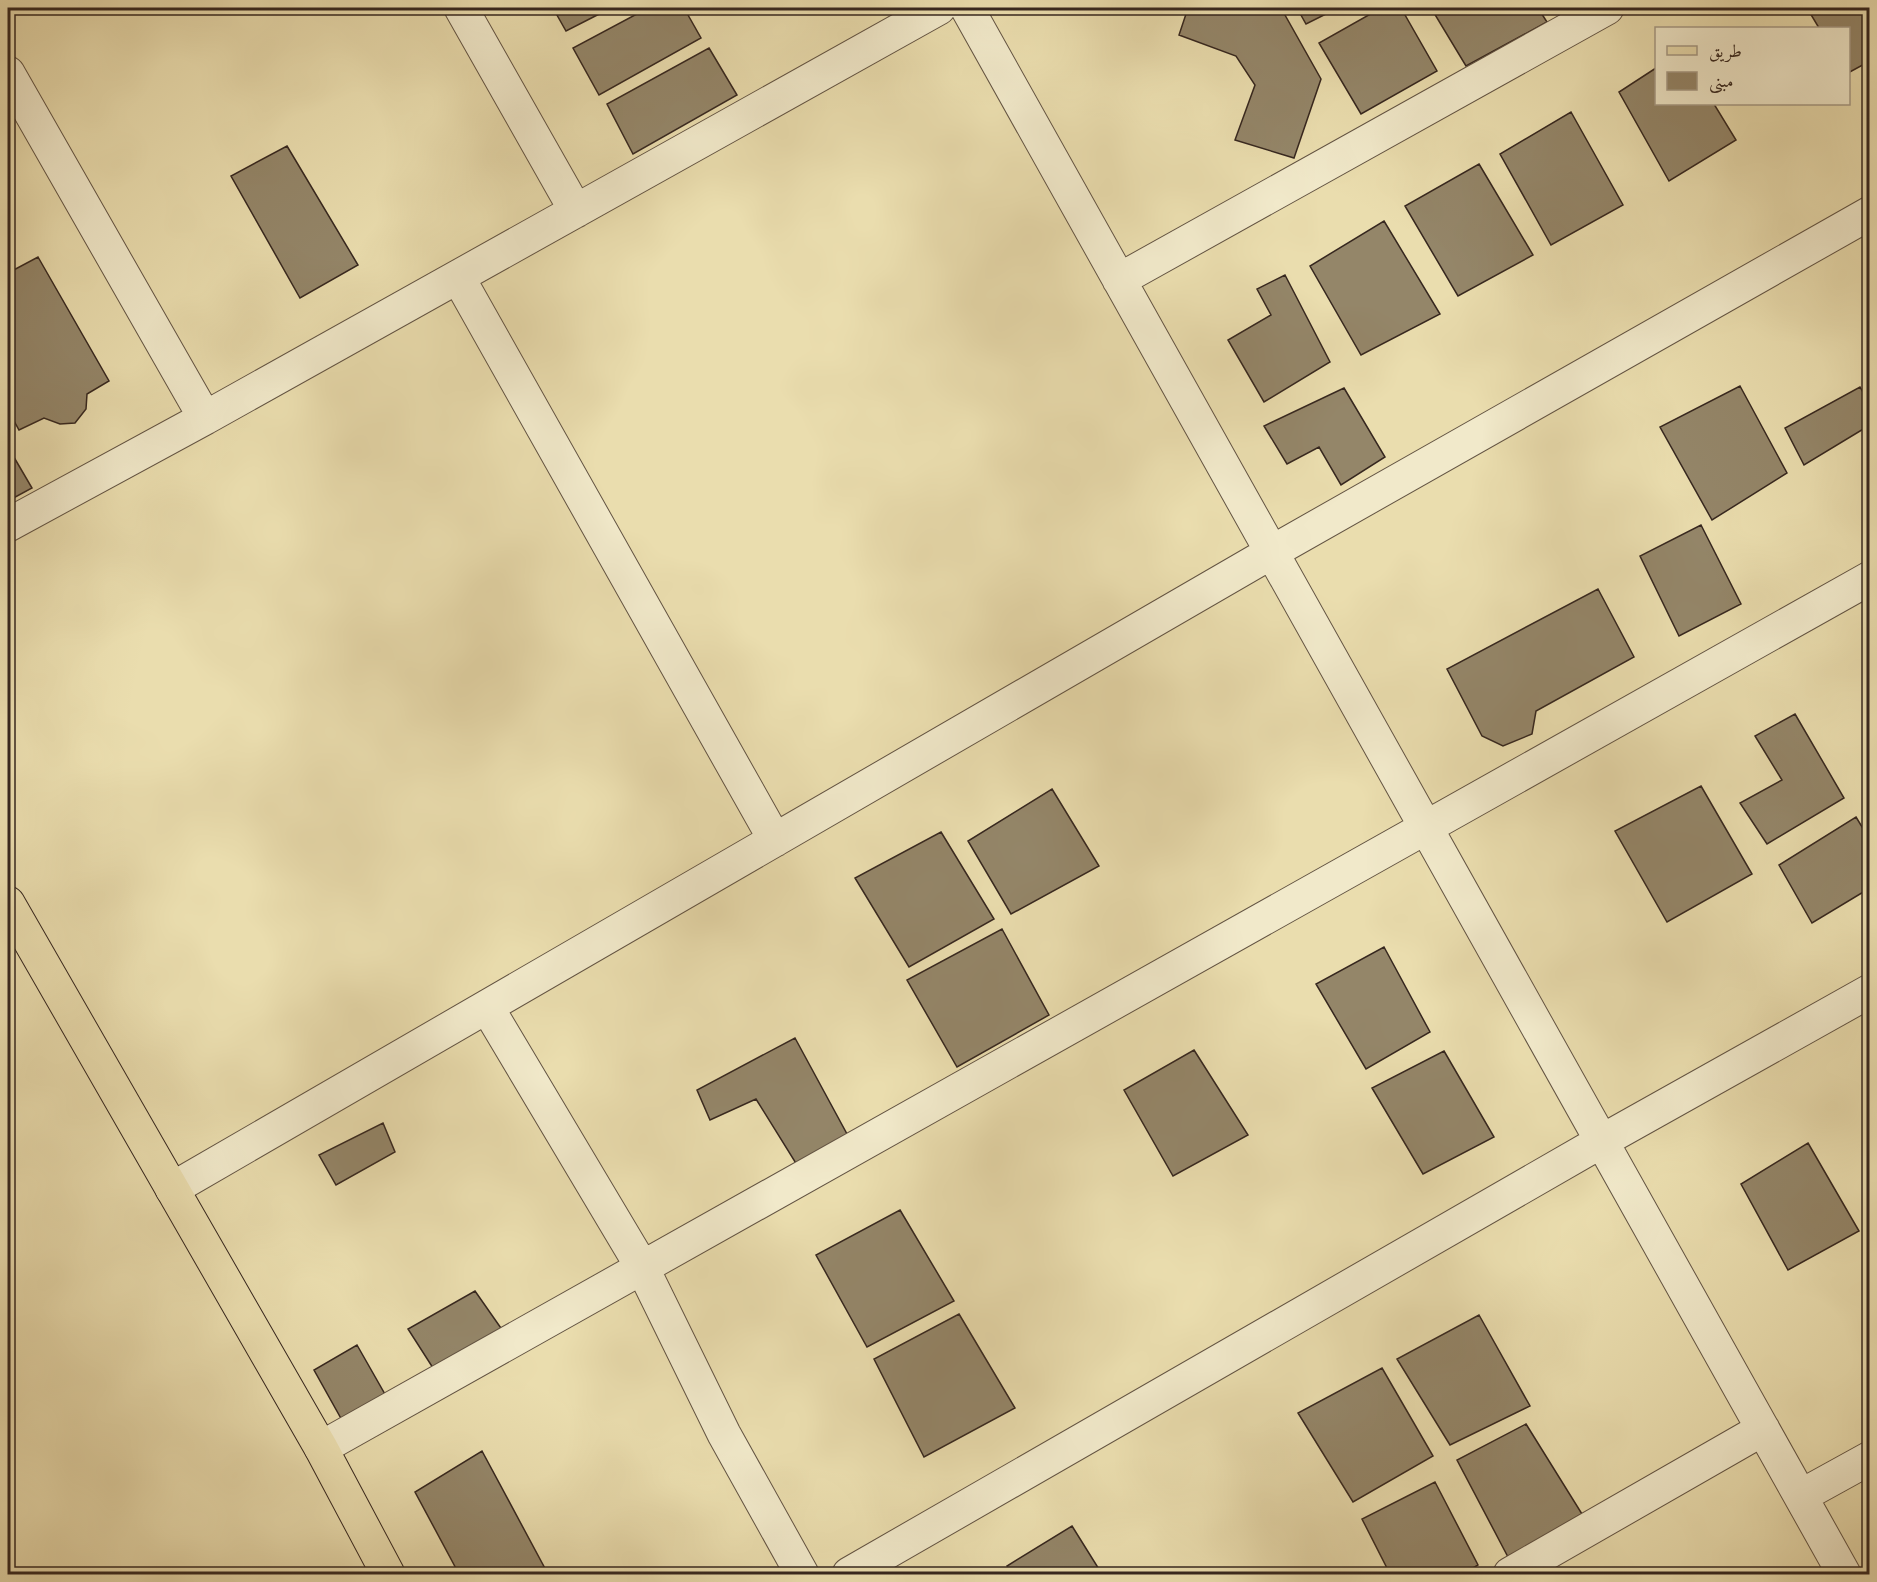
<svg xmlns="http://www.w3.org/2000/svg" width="1877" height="1582" font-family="'IM FELL Great Primer',Amiri,serif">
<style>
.building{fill:#948669;stroke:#36271f;stroke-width:1.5}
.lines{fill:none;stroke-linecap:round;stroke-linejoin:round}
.minor-casing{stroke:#635443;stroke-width:35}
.major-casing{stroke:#36271f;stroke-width:35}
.minor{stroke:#f1e9ca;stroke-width:33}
.major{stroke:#eaddae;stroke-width:33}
</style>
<rect width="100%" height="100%" fill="#eaddae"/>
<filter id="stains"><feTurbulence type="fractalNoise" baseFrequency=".00333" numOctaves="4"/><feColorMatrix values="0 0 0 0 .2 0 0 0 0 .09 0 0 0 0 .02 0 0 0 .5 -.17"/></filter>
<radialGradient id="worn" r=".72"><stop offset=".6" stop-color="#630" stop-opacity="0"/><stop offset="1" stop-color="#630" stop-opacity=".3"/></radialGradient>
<!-- building -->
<path class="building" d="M553 8H611L566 31Z
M648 8H684L701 38 599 95 573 48Z
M1188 8H1281L1321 79 1294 158 1235 140 1255 85 1236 56 1179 35Z
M1297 8H1338L1306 24Z
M1381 8H1401L1437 71 1361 114 1319 43Z
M1431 8H1538L1547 22 1466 66Z
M1807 8H1870V61L1848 73V28H1819Z
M709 48 737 95 633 154 607 104Z
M1656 68V104H1714L1736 140 1669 181 1619 92Z
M1571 112 1623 205 1551 245 1500 154Z
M287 146 358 265 300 298 231 176Z
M1479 164 1533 255 1458 296 1405 206Z
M1384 221 1440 314 1361 355 1310 266Z
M38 257 109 381 87 394 86 409 75 423 60 424 44 418 19 430 8 410V273Z
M1285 275 1330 362 1264 402 1228 340 1271 315 1257 289Z
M1740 386 1787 473 1712 520 1660 427Z
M1860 387 1870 405V425L1804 465 1785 428Z
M1344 388 1385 457 1341 485 1319 447 1287 464 1264 426Z
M8 447 32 488 8 501Z
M1701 525 1741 604 1679 636 1640 556Z
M1598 589 1634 657 1536 711 1532 734 1503 746 1482 736 1447 669Z
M1795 714 1844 798 1767 844 1740 803 1782 780 1755 736Z
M1701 786 1752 874 1667 922 1615 831Z
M1052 789 1099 866 1011 914 968 841Z
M1856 817 1870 840V888L1812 923 1779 865Z
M941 832 994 919 909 967 855 878Z
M1002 929 1049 1015 957 1067 907 980Z
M1384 947 1430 1032 1366 1069 1316 984Z
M795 1038 847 1134 797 1165 756 1099 710 1120 697 1090Z
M1194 1050 1248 1135 1173 1176 1124 1090Z
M1444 1051 1494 1137 1423 1174 1372 1088Z
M383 1123 395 1152 336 1185 319 1155Z
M1808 1143 1859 1231 1788 1270 1741 1184Z
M900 1210 954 1301 867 1347 816 1255Z
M475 1291 503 1331 433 1368 408 1329Z
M959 1314 1015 1408 924 1457 874 1359Z
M1479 1315 1530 1406 1450 1445 1397 1359Z
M357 1345 386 1396 343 1422 314 1370Z
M1382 1368 1433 1456 1353 1502 1298 1413Z
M1526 1424 1582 1514 1508 1557 1457 1460Z
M482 1451 548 1574H459L415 1492Z
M1435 1482 1478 1565 1463 1574H1390L1362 1519Z
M1072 1526 1102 1574H1012L1007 1566Z"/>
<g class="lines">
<defs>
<path id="minor" d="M461 8 576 211
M967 8 1844 1574
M8 73 205 418 939 8
M458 277 775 840
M1119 280 1607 8
M8 525 205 418
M487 1007 642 1267 724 1434 802 1574
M172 1189 1272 552 1870 213
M321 1448 1870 578
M1801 1496 1870 1458
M849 1574 1602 1141 1870 991
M1510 1574 1763 1429"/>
<path id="major" d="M8 903 321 1448 388 1574"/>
</defs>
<!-- minor casing -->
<use href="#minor" class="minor-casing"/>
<!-- major casing -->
<use href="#major" class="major-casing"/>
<!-- minor -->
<use href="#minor" class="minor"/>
<!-- major -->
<use href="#major" class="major"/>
</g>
<!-- margin -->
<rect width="1877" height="1582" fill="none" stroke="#eaddae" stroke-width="30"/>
<rect x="9" y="9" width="1859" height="1564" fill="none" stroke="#36271f" stroke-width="3"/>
<rect x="15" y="15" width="1847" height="1552" fill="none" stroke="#36271f" stroke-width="1.5"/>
<!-- legend -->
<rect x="1655" y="27" width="195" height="78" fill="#f1e9ca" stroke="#a69b86" stroke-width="1.5"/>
<rect x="1667" y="46" width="30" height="9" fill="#eaddae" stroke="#a69b86" stroke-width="1.5"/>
<text x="1709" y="57" font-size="18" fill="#36271f">طريق</text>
<rect x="1667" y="72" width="30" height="18" fill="#948669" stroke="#a69b86" stroke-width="1.5"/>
<text x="1709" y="87" font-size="18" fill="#36271f">مبنى</text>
<rect width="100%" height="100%" filter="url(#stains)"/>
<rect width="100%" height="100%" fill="url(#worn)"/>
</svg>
